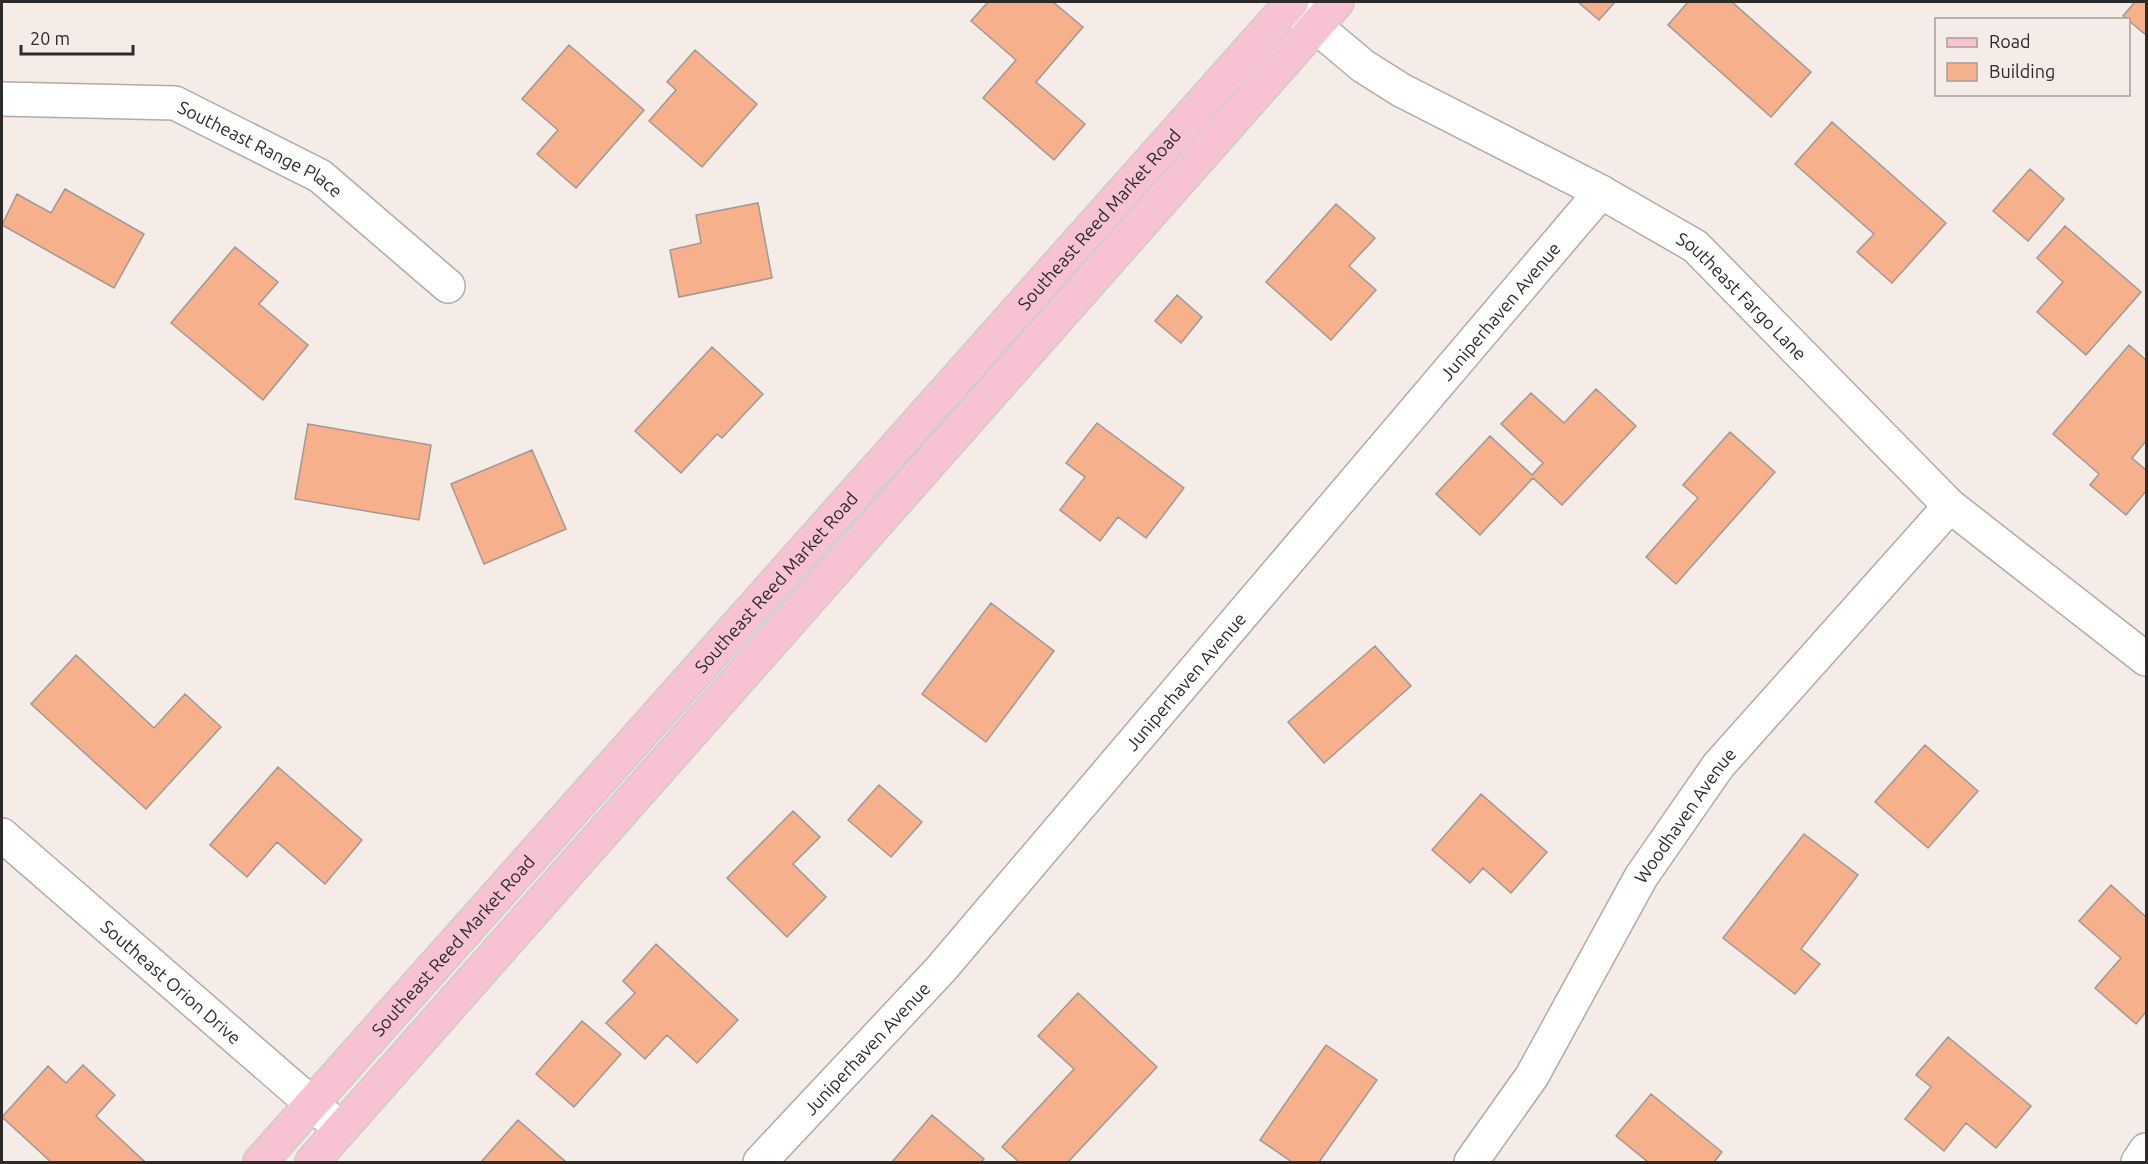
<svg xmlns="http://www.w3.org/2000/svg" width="2148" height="1164" font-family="Ubuntu,sans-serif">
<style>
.building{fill:#f6b08b;stroke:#a09893;stroke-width:1.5}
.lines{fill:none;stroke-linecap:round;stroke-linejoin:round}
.minor-casing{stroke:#b2aaa5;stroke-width:36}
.major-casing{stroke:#cdcccc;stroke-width:36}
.minor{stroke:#fff;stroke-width:33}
.major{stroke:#f7c2d1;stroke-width:33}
.labels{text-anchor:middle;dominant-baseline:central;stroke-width:4.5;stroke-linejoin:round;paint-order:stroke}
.street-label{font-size:18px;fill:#2e2a29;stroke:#f5ebe7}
</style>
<rect width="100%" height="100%" fill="#f5ebe7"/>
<!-- building -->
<path class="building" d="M988 2H1053L1083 27 1036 82 1085 124 1054 160 983 98 1016 60 971 21Z
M1578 2H1615L1599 20Z
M1688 2H1732L1811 72 1771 117 1668 25Z
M2135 2H2146V35L2123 16Z
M569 45 644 110 576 188 537 154 558 130 522 99Z
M695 50 757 104 702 167 649 121 676 90 667 82Z
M1832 122 1946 223 1892 283 1857 252 1874 234 1795 164Z
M2030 169 2064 199 2028 241 1993 211Z
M65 189 144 234 114 288 2 225 17 194 51 213Z
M758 203 772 278 679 297 670 250 701 243 696 215Z
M1336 204 1375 238 1349 266 1376 290 1331 340 1266 282Z
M2065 226 2141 292 2086 355 2037 312 2063 282 2037 258Z
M235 247 278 282 259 304 308 345 263 400 171 323Z
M1177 295 1202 317 1181 343 1155 321Z
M2129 345 2146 360V441L2132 458 2146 470V491L2126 515 2090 485 2099 474 2053 434Z
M712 347 763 394 722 438 717 434 681 473 635 431Z
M1596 389 1636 426 1562 505 1533 478 1480 535 1436 494 1490 436 1532 475 1543 463 1501 424 1531 393 1564 423Z
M1097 423 1184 488 1146 538 1118 517 1100 541 1060 510 1085 477 1066 463Z
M308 424 431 445 419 520 295 499Z
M1730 432 1775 472 1676 584 1646 557 1698 498 1683 485Z
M532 450 566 529 484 564 451 484Z
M991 603 1054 651 986 742 922 694Z
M1375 646 1411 686 1324 763 1288 722Z
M76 655 154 728 185 694 221 727 146 809 31 704Z
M1925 745 1978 791 1928 848 1875 802Z
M278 767 362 840 325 884 277 842 247 877 210 845Z
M879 785 922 822 891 857 848 820Z
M1481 794 1547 852 1511 893 1483 868 1470 883 1432 850Z
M793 811 820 837 793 864 826 897 787 937 727 878Z
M1804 834 1858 875 1801 949 1820 964 1795 994 1723 938Z
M2111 885 2146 917V1012L2136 1024 2095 988 2121 958 2079 921Z
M656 944 738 1020 697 1063 667 1035 645 1059 606 1023 635 993 623 981Z
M1078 993 1157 1067 1068 1162H1019L1002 1147 1074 1069 1038 1036Z
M582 1021 621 1054 574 1107 536 1074Z
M1948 1037 2031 1106 1996 1148 1966 1123 1944 1151 1905 1119 1931 1087 1916 1075Z
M1326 1045 1377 1080 1319 1162H1292L1260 1140Z
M83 1065 115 1095 96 1116 145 1162H51L2 1117 48 1066 66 1083Z
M1651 1094 1722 1152 1714 1162H1648L1616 1136Z
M932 1115 984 1159 981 1162H892Z
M518 1120 566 1162H481Z"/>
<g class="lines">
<defs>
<g id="minor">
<path id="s1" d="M1294 8 1363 66 1401 90 1601 192 1695 246 1950 506 2146 659"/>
<path id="s2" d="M2 99 175 103 320 176 448 286"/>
<path id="s3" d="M2 835 341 1129"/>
<path id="s4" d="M760 1162 941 969 1601 192"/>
<path id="s5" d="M1471 1162 1532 1076 1641 877 1718 766 1950 506"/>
<path d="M2138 1162 2146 1150"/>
</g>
<g id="major">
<path id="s6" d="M260 1162 1292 2"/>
<path d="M312 1162 1337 2"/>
</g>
</defs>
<!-- minor casing -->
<use href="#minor" class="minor-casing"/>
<!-- major casing -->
<use href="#major" class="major-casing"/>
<!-- minor -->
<use href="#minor" class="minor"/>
<!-- major -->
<use href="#major" class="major"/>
</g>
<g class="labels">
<!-- street labels -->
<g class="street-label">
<text stroke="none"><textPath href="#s2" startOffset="270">Southeast Range Place</textPath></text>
<text stroke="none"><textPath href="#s6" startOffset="1262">Southeast Reed Market Road</textPath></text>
<text stroke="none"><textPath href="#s1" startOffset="536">Southeast Fargo Lane</textPath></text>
<text stroke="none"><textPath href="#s4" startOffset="1128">Juniperhaven Avenue</textPath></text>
<text stroke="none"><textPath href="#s6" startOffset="776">Southeast Reed Market Road</textPath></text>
<text stroke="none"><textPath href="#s4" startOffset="642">Juniperhaven Avenue</textPath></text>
<text stroke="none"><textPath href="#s5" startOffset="408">Woodhaven Avenue</textPath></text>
<text stroke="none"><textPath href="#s6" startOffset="290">Southeast Reed Market Road</textPath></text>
<text stroke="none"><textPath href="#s3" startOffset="224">Southeast Orion Drive</textPath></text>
<text stroke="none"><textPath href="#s4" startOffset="156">Juniperhaven Avenue</textPath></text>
</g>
</g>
<!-- border -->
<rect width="2148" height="1164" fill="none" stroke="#2e2a29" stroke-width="6"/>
<!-- legend -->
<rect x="1935" y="18" width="195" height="78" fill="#f5ebe7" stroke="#a59e9b" stroke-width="1.5"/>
<rect x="1947" y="38" width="30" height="9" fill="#f7c2d1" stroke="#a59e9b" stroke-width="1.5"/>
<text x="1989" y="48" font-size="18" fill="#2e2a29">Road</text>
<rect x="1947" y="63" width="30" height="18" fill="#f6b08b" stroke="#a59e9b" stroke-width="1.5"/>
<text x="1989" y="78" font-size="18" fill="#2e2a29">Building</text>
<!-- scale -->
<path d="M21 45v9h112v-9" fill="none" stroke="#2e2a29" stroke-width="3"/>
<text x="30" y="45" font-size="18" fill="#2e2a29" stroke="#f5ebe7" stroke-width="4.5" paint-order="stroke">20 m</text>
</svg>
